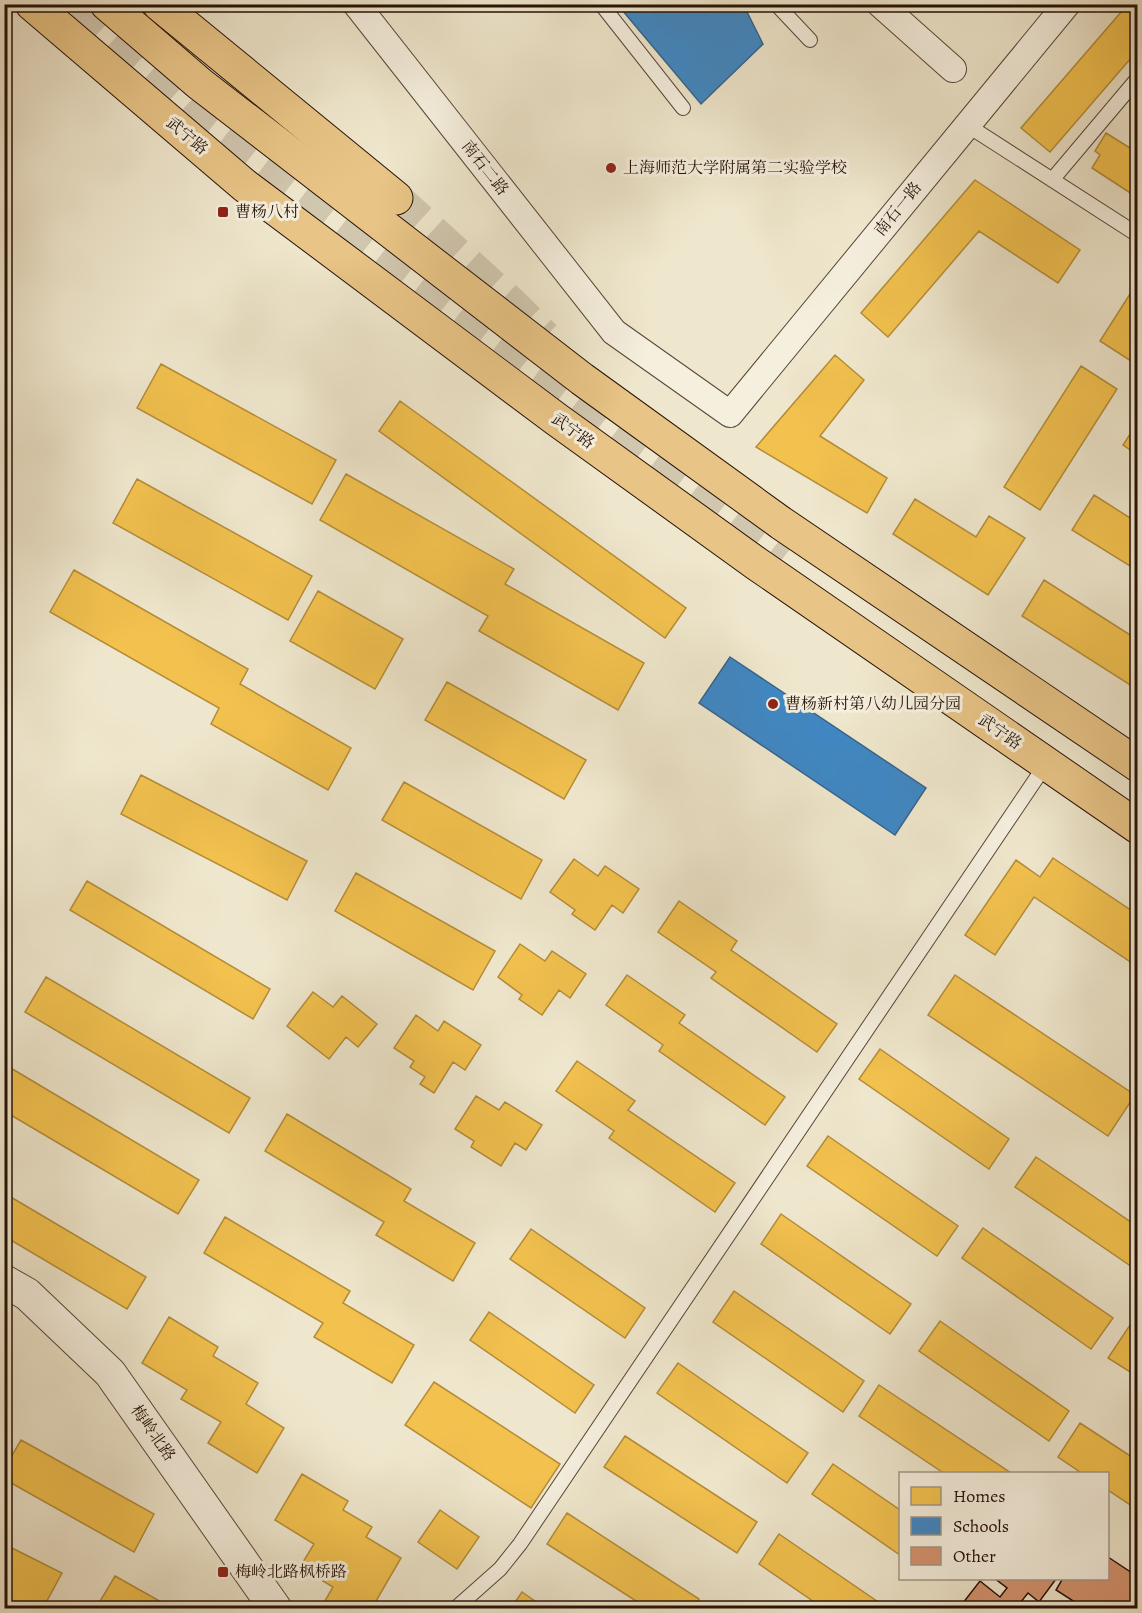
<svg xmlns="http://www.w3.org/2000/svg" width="1142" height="1613" font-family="Alegreya,'Noto Serif SC',serif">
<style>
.homes{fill:#f2c14e;stroke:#b48c38;stroke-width:1.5}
.schools{fill:#3f88c5;stroke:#37648c;stroke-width:1.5}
.building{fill:#d4936f;stroke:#251106;stroke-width:1.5}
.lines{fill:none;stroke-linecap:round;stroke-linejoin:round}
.trunk-tunnel{stroke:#d1c7af;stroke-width:33;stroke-dasharray:33 16;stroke-linecap:butt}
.service-casing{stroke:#584638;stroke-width:16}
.minor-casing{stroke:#584638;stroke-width:28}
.tertiary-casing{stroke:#584638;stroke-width:34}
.primary-casing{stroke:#251106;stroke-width:35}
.trunk-casing{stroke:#251106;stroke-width:35}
.service{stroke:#f5efde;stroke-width:14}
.minor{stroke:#f5efde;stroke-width:26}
.tertiary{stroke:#f5efde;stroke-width:32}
.primary{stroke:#e8c486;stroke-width:33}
.trunk{stroke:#e8c486;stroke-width:33}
.poi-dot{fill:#8f2418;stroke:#f5efde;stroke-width:2}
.labels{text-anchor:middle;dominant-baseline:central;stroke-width:6;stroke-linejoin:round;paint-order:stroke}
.street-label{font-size:16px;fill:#251106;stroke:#f5efde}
.poi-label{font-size:16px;fill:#251106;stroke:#f5efde;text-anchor:start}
</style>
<rect width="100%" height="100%" fill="#efe7cd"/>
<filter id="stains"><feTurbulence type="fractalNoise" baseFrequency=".00333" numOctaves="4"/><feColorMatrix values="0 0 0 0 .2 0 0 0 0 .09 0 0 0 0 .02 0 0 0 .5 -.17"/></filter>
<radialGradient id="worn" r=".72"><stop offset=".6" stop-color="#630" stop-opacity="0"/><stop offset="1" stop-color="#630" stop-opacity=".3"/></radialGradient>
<!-- homes -->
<path class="homes" d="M1128 4H1138V50L1050 152 1021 128Z
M1106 133 1138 153V198L1092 168 1100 155 1095 151Z
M975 180 1080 250 1058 283 979 231 888 337 861 313Z
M1137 283 1138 357 1134 363 1100 341Z
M835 355 864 380 820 436 887 478 867 513 756 447Z
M161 364 336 460 312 504 137 408Z
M1081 366 1117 389 1040 510 1004 487Z
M400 401 686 608 665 638 379 431Z
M1138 422V455L1123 445Z
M346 474 514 569 505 584 644 663 618 710 479 631 488 616 320 520Z
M137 479 312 576 288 620 113 523Z
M1094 495 1138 523V571L1072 530Z
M915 499 976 537 989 516 1025 538 988 595 893 534Z
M74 570 248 669 240 684 351 748 328 790 211 724 219 708 50 612Z
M1044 580 1138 640V690L1022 616Z
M318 591 403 639 375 689 290 641Z
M447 682 586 760 564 799 425 720Z
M141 775 307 861 287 900 121 814Z
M404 782 542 860 521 899 382 820Z
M1053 858 1138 915V967L1034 897 995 955 965 935 1016 860 1040 877Z
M574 859 598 876 605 866 639 889 623 913 612 905 595 930 572 914 575 910 550 892Z
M356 873 495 951 473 990 335 911Z
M87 881 270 989 253 1019 70 910Z
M679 901 737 941 731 950 837 1024 817 1052 711 978 716 972 658 932Z
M520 944 545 961 552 951 586 974 570 998 559 990 542 1015 519 999 522 995 498 977Z
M627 975 685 1015 679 1023 785 1097 765 1125 659 1051 663 1045 606 1005Z
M955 975 1135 1095 1108 1136 928 1015Z
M46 977 250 1098 229 1133 25 1012Z
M313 992 333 1007 342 996 377 1024 358 1047 346 1037 329 1059 287 1026Z
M416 1015 438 1031 444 1021 481 1045 465 1070 453 1062 434 1093 420 1084 425 1077 410 1067 414 1061 394 1048Z
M880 1049 1009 1139 989 1169 859 1079Z
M577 1061 635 1101 628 1110 735 1183 715 1212 609 1138 614 1131 556 1091Z
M4 1064 199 1180 178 1214 4 1111Z
M476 1096 499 1110 505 1102 542 1125 526 1150 515 1143 501 1166 471 1147 474 1141 455 1129Z
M287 1114 411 1189 404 1201 475 1243 453 1281 376 1235 384 1222 265 1151Z
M828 1136 958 1226 937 1256 807 1166Z
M1036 1157 1138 1227V1271L1015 1187Z
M4 1193 146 1277 127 1309 4 1236Z
M781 1214 911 1304 890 1334 761 1244Z
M225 1217 350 1291 343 1303 414 1345 392 1383 314 1337 323 1323 204 1253Z
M983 1228 1113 1318 1091 1349 962 1258Z
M531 1229 645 1308 625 1338 510 1259Z
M734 1291 864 1381 843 1412 713 1322Z
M489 1312 594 1385 575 1413 470 1340Z
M169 1317 218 1347 213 1356 258 1383 246 1404 284 1428 257 1473 208 1443 221 1422 181 1399 187 1390 142 1363Z
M1134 1319 1138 1322V1377L1108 1358Z
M940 1321 1069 1411 1049 1441 919 1351Z
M678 1363 808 1453 787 1483 657 1393Z
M434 1382 560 1464 531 1508 405 1425Z
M879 1385 1011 1473V1474H945L859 1416Z
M1080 1423 1138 1461V1510L1108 1490V1474H1083L1058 1457Z
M625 1436 757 1522 737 1553 604 1467Z
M21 1440 154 1514 134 1552 4 1479V1469Z
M833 1464 900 1510V1555L812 1494Z
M302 1474 348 1501 343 1510 372 1527 366 1537 401 1558 372 1608H327L322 1606 333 1587 300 1567 314 1544 275 1520Z
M440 1510 479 1537 457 1569 418 1542Z
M567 1513 699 1599 694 1608H647L547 1544Z
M779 1534 887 1608H823L759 1564Z
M4 1544 62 1573 43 1608 38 1606 37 1608H4Z
M115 1576 172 1608H96Z
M522 1592 545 1608H511Z"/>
<!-- schools -->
<path class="schools" d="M617 4H743L763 44 701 104Z
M730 657 926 788 895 835 699 703Z"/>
<!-- building -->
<path class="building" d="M1108 1557 1138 1577V1608H1084L1056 1590 1063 1578H1108Z
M994 1578H1056V1579L1039 1602 1028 1593 1016 1608H959L980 1581 1000 1597 1007 1588Z"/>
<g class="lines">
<!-- trunk-tunnel -->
<path class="trunk-tunnel" d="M80 4 201 114 780 562
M396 198 512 304 545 337"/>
<defs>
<path id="service" d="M601 4 683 108
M776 4 810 40
M967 125 1138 235
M1052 180 1138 78
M456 1608 500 1569 520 1544 1046 764"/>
<path id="minor" d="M356 4 614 332 730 414 1067 4
M880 4 953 69"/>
<path id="tertiary" d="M4 1281 27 1294 110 1373 275 1608"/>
<path id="primary" d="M32 4 244 185 556 419 757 564 1138 827
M107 4 200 84 582 379 781 523 1138 765"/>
<path id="trunk" d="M159 4 396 198"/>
</defs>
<!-- service casing -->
<use href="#service" class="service-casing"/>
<!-- minor casing -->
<use href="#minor" class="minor-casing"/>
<!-- tertiary casing -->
<use href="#tertiary" class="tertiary-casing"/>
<!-- primary casing -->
<use href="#primary" class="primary-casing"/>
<!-- trunk casing -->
<use href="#trunk" class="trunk-casing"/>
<!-- service -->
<use href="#service" class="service"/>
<!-- minor -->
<use href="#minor" class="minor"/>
<!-- tertiary -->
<use href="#tertiary" class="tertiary"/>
<!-- primary -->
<use href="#primary" class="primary"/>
<!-- trunk -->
<use href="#trunk" class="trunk"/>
</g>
<!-- markers -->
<g class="poi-dot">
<circle cx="611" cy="168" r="6"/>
<rect x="217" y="206" width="12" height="12" rx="3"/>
<circle cx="773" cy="704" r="6"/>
<rect x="217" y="1566" width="12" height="12" rx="3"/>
</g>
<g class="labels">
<!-- street labels -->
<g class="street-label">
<text transform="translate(187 136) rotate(40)">武宁路</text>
<text transform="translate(485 168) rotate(52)">南石二路</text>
<text transform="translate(898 209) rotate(-51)">南石一路</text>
<text transform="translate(573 431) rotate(36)">武宁路</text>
<text transform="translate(1000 732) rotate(35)">武宁路</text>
<text transform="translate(153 1433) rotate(55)">梅岭北路</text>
</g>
<!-- poi labels -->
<g class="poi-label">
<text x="623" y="168">上海师范大学附属第二实验学校</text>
<text x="235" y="212">曹杨八村</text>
<text x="785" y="704">曹杨新村第八幼儿园分园</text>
<text x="235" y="1572">梅岭北路枫桥路</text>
</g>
</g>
<!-- margin -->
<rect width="1142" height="1613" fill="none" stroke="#efe7cd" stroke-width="24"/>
<rect x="6" y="6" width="1130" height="1601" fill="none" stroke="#251106" stroke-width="3"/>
<rect x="12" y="12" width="1118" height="1589" fill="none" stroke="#251106" stroke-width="1.5"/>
<!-- legend -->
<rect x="899" y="1472" width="210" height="108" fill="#f5efde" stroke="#a29688" stroke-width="1.5"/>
<rect x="911" y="1487" width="30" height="18" fill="#f2c14e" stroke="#a29688" stroke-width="1.5"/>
<text x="953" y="1502" font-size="18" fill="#251106">Homes</text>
<rect x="911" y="1517" width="30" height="18" fill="#3f88c5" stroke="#a29688" stroke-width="1.5"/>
<text x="953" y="1532" font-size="18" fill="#251106">Schools</text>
<rect x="911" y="1547" width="30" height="18" fill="#d4936f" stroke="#a29688" stroke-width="1.5"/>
<text x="953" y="1562" font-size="18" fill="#251106">Other</text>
<rect width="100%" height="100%" filter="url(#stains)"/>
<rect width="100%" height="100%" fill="url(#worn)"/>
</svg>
